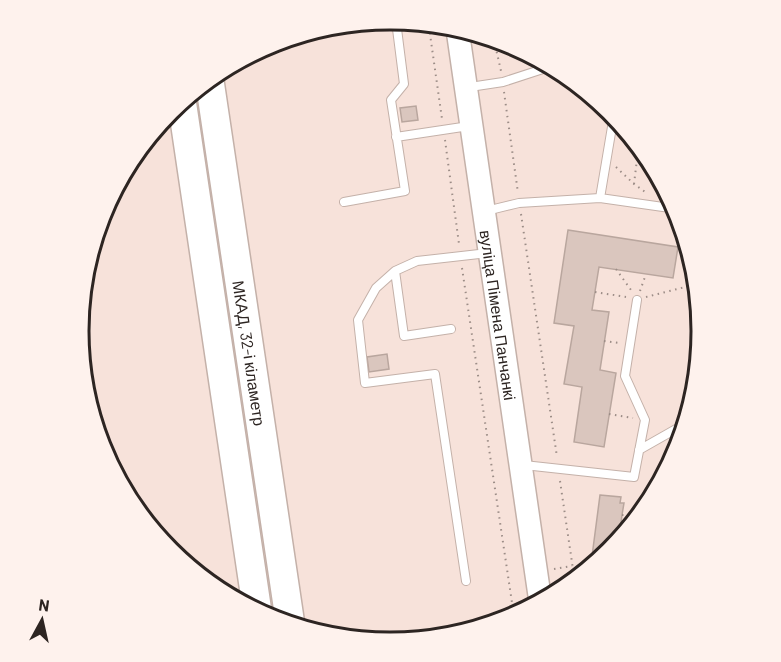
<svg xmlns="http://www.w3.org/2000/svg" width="781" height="662" font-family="Barlow,sans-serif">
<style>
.building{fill:#dac6be;stroke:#b9a69e;stroke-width:1.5}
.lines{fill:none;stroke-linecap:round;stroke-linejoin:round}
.lane-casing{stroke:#c4b1a9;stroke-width:10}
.secondary-casing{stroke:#c4b1a9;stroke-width:25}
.highway-casing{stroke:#c4b1a9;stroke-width:31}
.path{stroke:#9c8d87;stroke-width:2;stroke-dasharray:1.5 4.5;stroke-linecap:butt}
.lane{stroke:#fff;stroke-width:8}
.secondary{stroke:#fff;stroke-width:22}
.highway{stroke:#fff;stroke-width:28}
.labels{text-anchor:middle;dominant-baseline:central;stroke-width:6;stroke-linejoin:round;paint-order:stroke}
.street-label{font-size:16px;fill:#2d2522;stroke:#fef2ed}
.rim{fill:none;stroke:#2d2522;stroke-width:3}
</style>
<rect width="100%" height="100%" fill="#f7e2da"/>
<!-- building -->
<path class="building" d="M416 106 418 120 402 122 400 108Z
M568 230 678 247 673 278 599 267 592 310 609 312 600 370 616 373 604 447 574 442 582 387 564 384 574 326 554 323Z
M387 354 389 369 369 372 367 357Z
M600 495 621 497 620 503H624L622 515 619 538 611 552 591 564Z"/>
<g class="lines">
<defs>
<path id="lane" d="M470 87 503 82 546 68
M396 137 469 126
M600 198 677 209
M344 202 405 191 391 100 404 84 396 21
M486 211 519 203 600 198 614 115
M395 271 376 288 358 320 365 383 435 374 466 581
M451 329 404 336 395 271 417 261 488 253
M639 450 683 425
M524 465 634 477 645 420 625 376 637 300"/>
<g id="secondary">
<path id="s1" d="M458 33 540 599"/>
</g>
<g id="highway">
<path id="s2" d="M210 84 290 622"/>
<path d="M182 103 257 609"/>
</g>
</defs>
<!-- lane casing -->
<use href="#lane" class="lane-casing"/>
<!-- secondary casing -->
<use href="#secondary" class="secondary-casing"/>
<!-- highway casing -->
<use href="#highway" class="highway-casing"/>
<!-- path -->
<path class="path" d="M429 27 442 119
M494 40 501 71
M504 92 518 193
M445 140 459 244
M616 167 634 184 648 194
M634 184 638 151
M521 214 557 457
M462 268 514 616
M616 269 631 290
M640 291 646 274
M595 292 626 297
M646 297 693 285
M604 341 619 343
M609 414 633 418
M560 481 574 576
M622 515 634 516
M554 569 572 566"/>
<!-- lane -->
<use href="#lane" class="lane"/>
<!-- secondary -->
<use href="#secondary" class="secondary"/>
<!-- highway -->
<use href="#highway" class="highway"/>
</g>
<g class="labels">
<!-- street labels -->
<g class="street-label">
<text stroke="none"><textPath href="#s1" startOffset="285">вуліца Пімена Панчанкі</textPath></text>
<text stroke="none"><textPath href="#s2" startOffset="272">МКАД, 32-і кіламетр</textPath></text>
</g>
</g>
<!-- crop -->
<path d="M0 0H781V662H0ZM89 331a301 301 0 1 1 602 0a301 301 0 1 1-602 0Z" fill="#fef2ed" fill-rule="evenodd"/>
<path class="rim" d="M89 331a301 301 0 1 1 602 0a301 301 0 1 1-602 0Z"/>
<!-- north arrow -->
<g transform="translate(42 620) rotate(8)" stroke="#fef2ed" stroke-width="4.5" paint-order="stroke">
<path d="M0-4.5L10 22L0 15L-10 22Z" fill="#2d2522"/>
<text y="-9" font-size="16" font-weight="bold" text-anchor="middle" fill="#2d2522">N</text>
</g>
</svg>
